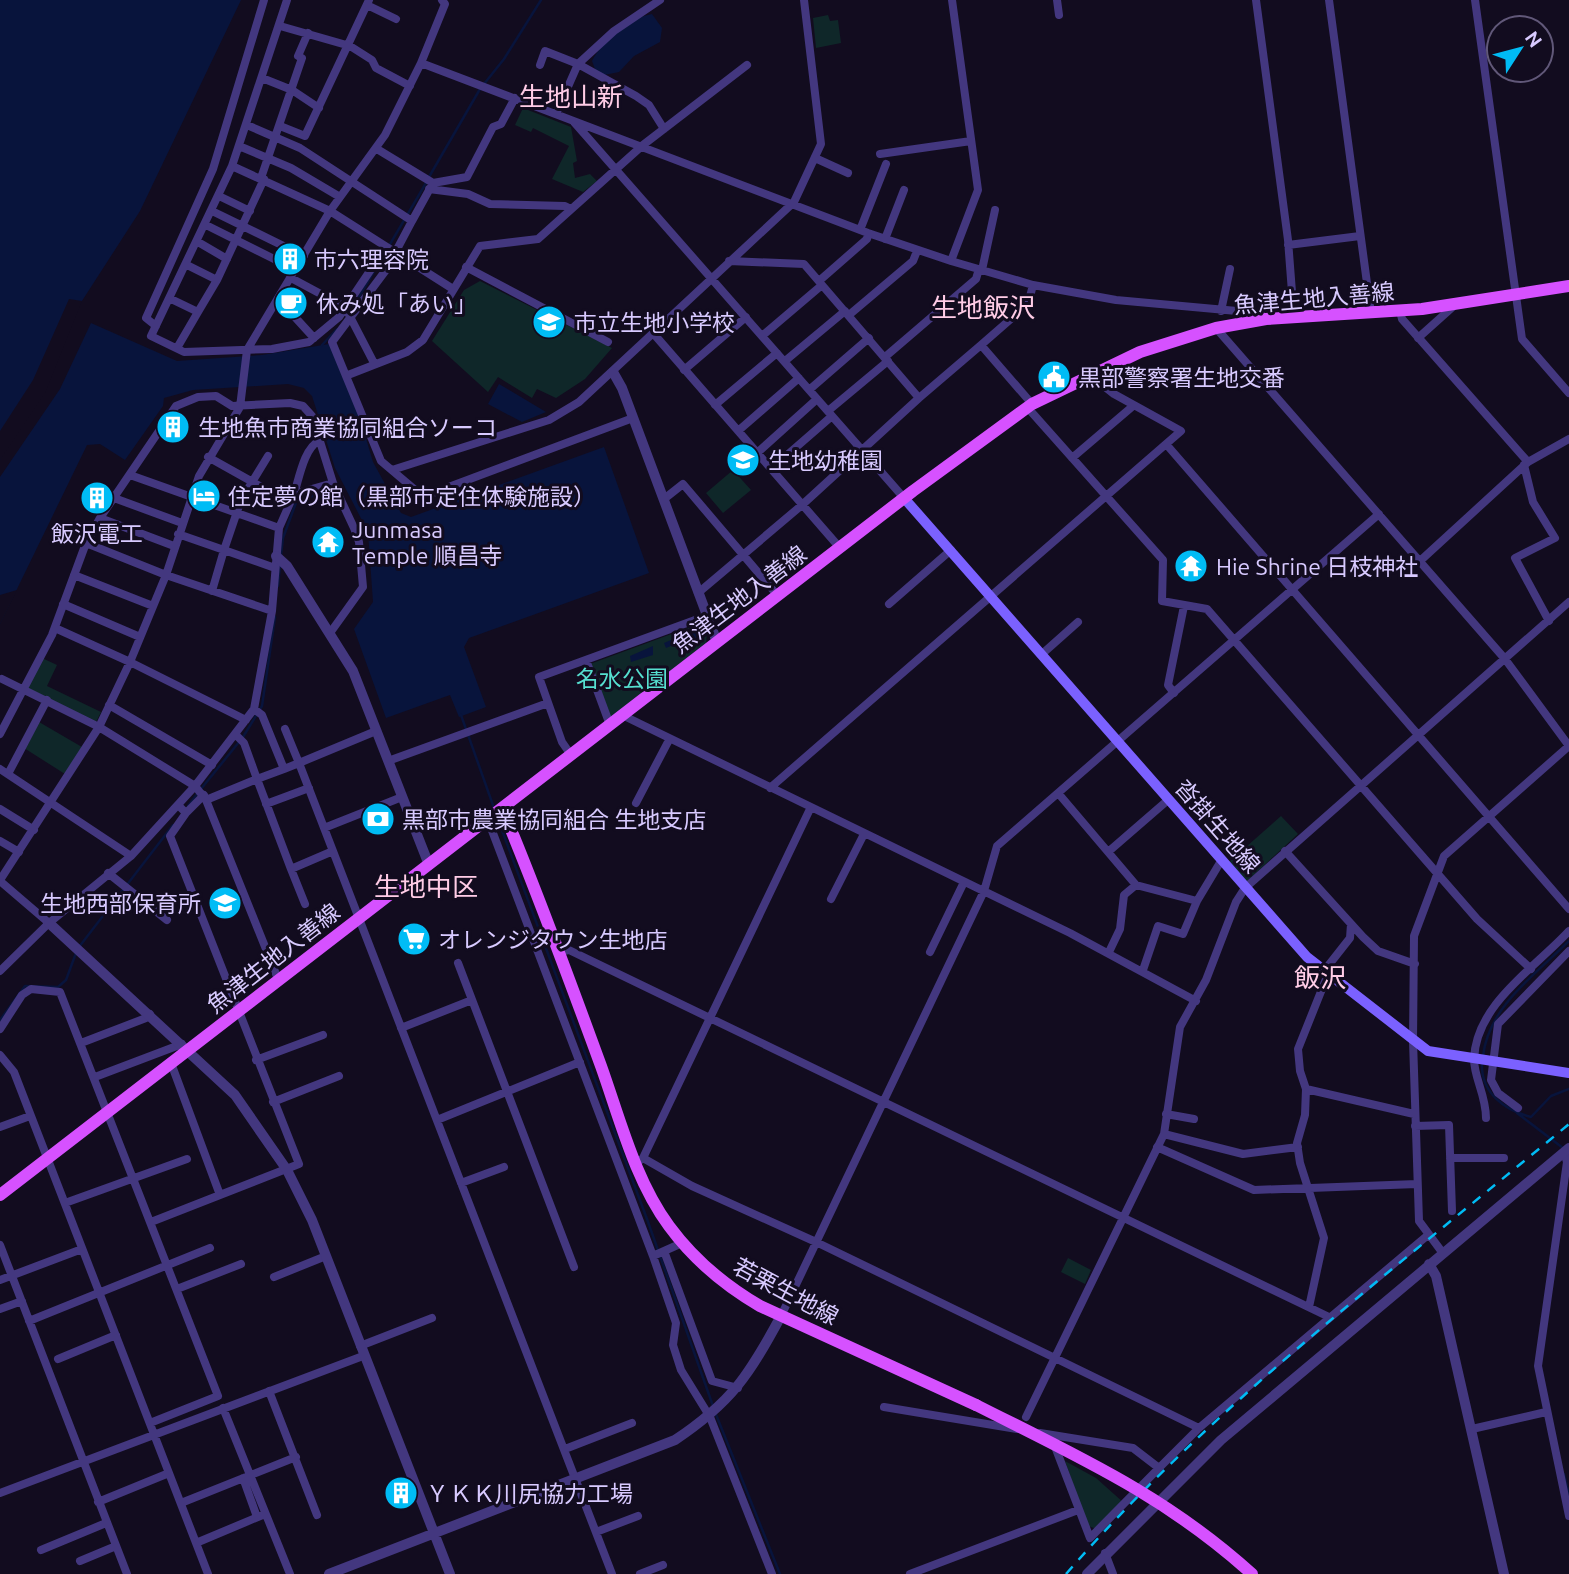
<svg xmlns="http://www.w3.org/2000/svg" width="1569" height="1574" font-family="Ubuntu,'Noto Sans JP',sans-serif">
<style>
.green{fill:#0f2729}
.water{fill:#08143c}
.pier{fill:#120c1f}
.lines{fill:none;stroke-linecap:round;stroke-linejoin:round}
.stream{stroke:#08143c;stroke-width:2.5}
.minor{stroke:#43377f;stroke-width:8}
.tertiary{stroke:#43377f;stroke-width:10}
.secondary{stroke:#7b61ff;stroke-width:10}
.primary{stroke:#d651ff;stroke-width:12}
.rail{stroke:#00bcf5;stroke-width:2.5;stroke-dasharray:10 9;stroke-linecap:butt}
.primary-bridge{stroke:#d651ff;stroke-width:12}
.labels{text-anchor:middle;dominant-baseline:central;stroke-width:6;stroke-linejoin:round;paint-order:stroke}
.poi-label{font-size:23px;fill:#d8caff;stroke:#120c1f;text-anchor:start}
.street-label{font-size:23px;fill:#d8caff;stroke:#120c1f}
.park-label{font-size:23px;fill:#56dfd0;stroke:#120c1f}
.quarter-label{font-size:26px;fill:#ffcce6;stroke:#120c1f}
</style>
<rect width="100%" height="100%" fill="#120c1f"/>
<!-- green -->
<path class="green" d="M828 15 830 21 838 20 841 43 816 48 813 18Z
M523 108 571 127 577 161 573 163 575 178 590 174 597 181 583 192 552 179 569 146 533 128 531 132 515 125Z
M480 281 612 348 585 379 556 398 537 389 532 398 498 377 488 392 432 341 464 290Z
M733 470 751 490 723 513 706 493Z
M696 625 707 632 706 644 611 718 590 664Z
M42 658 57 665 47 686 101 712 96 722 27 688Z
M39 722 82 747 65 774 24 748Z
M1281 816 1298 834 1246 882 1229 862Z
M1068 1258 1091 1270 1085 1284 1061 1272Z
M1065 1461 1096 1478 1124 1503 1097 1529 1088 1526Z"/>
<!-- water -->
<path class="water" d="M0 0H241L140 211 80 304 0 460Z
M652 14 662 28 660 42 634 56 619 72 604 75 595 69 592 61C602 41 629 18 652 14Z
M91 323 177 361 262 355 329 344 351 388 373 462 401 513 411 517 604 447 649 573 469 638 464 647 486 707 459 717 450 695 386 718 354 629 373 602 368 532 335 468 312 396 304 388 288 384 193 390 164 398 163 406 125 460 100 444 87 445 0 624V477L60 389Z
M499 384 546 412 522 422 488 404Z
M690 632H699L701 640 681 642 666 648 664 643Z
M653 646V655L631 662 630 656Z"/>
<!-- pier -->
<path class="pier" d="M69 299 82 301 45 393 0 460V431L33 380Z
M17 590 0 624V595Z"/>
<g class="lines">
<!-- stream -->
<path class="stream" d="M484 84 504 59 541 0
M429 177 480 89
M353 307 426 183
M322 345 337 329
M281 555 283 538 297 500 333 491
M278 586 280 565
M461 715 494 808
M243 737 262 706 275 617
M201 789 239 742
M188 806 197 794
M497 817 647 1219 713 1406
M79 947 173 825
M0 1020 25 986 58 987 66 980 76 953
M1483 1056C1489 1006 1535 975 1569 941
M1482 1062C1480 1093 1505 1110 1531 1117L1551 1096 1569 1089
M1517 1113 1563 1148
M715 1412 780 1574
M1564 1474 1569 1495"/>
<!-- minor -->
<path class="minor" d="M287 0 232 166 151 336 184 352 272 349 309 342 339 317 386 247
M1057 0 1059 15
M1256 0 1288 240 1294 318
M1329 0 1371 313
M1475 0 1522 339 1569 393
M367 5 396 19
M280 26 350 46 372 60 376 68 410 86
M421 63 868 233 951 261 1033 285 1116 300 1259 313 1266 319
M540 65 545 51 578 64 636 96 649 105 664 129
M262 78 292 90 319 108
M556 114 578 64 614 31 660 0
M574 122 904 498
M247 125 300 148 412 221 386 270 332 342 381 461 420 494H430L633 418
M280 126 305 136 369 0
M239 146 291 168 340 197
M377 149 433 183
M880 154 971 141
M815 158 848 173
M232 166 330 211 453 289
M261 178 302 58 298 56 308 33
M429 189 468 194 490 204 565 206 571 209
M219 196 250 211
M212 211 304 256
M412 221 433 183 467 177 493 127 501 124 515 98
M206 225 296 270
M860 230 886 164
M885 239 904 190
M198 242 227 259
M1288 245 1360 236
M729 261 804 264 919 398 981 345 1032 404
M951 261 978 190 952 0
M187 265 217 280 198 312
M466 267 608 342
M982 270 995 210
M291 278 345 307 374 363
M217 280 264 179
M819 281 867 239 868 233
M171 299 198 312 177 348
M277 303 293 315 314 338
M1221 311 1230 269
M1400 311 1402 319 1528 462
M849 315 913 261 917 251
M156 326 146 318 213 169 264 0
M1216 328 1505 659 1569 746
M653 333 840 548
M762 336 822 285
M1418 338 1456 304
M981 345 1028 304 1033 285
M885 357 976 279 979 269
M785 361 845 311
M684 370 746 317
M348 375 407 352 423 340 480 246 538 239 643 145 747 65
M809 390 869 338
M715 405 777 353
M1027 407 1163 560 1162 601 1207 609 1477 919 1531 969
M828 411 888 361
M738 431 799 378
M1166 444 1569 909
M757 453 817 399
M208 457 290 503
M1072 458 1133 406
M1524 465 1533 502 1555 538 1515 558 1549 621
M771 469 832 416
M392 470 549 420 579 402 794 202 821 144 804 0
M130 475 279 528
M294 494C299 479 304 448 319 441
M114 498 182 523
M664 499 683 484 778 596
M100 518 174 546
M178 534 224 550 241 500 268 456
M86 543 166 575 272 611
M1420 561 1528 462 1569 439
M74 575 153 606
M212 591 224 550 275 568
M698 593 802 505 919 398
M63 604 140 637
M889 604 951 550
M55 628 130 662 246 720
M1042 654 1078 622
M586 660 610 725
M2 679 99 727 195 786 206 800 257 779 291 869 333 851
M1174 693 1168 685 1184 606
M109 705 212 765
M254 709 262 715 284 769 299 763 612 1574
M622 715 1070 933 1196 1001
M285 729 299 763 376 731
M0 734 52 635 86 543 100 518 176 406 198 397 216 396 232 406 290 403 303 406 312 416 333 483 354 528 359 542 363 587 330 633
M236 735 244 743 257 779 284 769
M571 755 562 742 539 677 706 616
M388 761 548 703
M0 769 131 856
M8 774 47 700
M770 788 1181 431 1114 394 1090 375
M1058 793 1136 885 1197 901 1221 861
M206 800 278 979
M636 803 669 740
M266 804 309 788
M0 809 34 830
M186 813 204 795
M488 820 653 1256 676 1323 673 1345 681 1370 710 1417 772 1574
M324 828 402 797
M0 841 19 852
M1285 851 1363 937 1378 951 1415 964
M1108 852 1168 800
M291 869 305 904
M108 873 167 920
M0 880 99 727 130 662 166 575 199 476 240 407 247 350 330 211 385 135 421 63 445 4 442 0
M0 881 49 923
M831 899 864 834
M559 952 569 950 1329 1317
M930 952 964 882
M1109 952 1120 929 1124 895 1136 885
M458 963 574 1267
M1143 970 1158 926 1183 934 1197 901
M0 971 49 923 131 856 195 786 254 709 272 611 279 528 294 494 333 483
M1324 971 1350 938 1351 924
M401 1028 472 1000
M0 1029 22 995 31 989 60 992 218 1396 150 1423
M81 1043 146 1018 150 1014
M0 1055 14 1072 208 1574
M256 1060 323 1035
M171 1063 220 1195
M95 1077 182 1044
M1306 1089 1414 1114
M273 1102 339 1076
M1518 1108 1498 1093 1491 1080 1498 1024 1569 951
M1166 1114 1194 1119
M1486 1118C1486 1095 1474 1078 1474 1059 1476 1004 1535 968 1569 931
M437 1120 580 1062
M1415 1126 1449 1125 1452 1211
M0 1127 30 1116
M1164 1134 1243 1154 1298 1147
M1157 1147 1254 1190 1417 1184
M1564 1152 1567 1162 1538 1366 1569 1516
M643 1158 692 1186 816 1242 1199 1428
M1450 1158H1504
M639 1161 643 1158 810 809
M461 1183 504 1167
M65 1203 187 1159
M151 1222 299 1164 170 836 186 813 178 805
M0 1245 127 1574
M664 1251 712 1381 738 1388
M1442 1252 1419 1221 1413 1041 1414 936 1444 856 1569 746
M653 1256 682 1243
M274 1277 326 1256
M0 1280 82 1249
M177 1289 241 1264
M1309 1307 1324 1238 1300 1163 1297 1143 1305 1115 1306 1089 1300 1071 1298 1049 1328 974
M0 1309 22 1301
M781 1316 984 891 997 846 1379 514
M29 1321 210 1248
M360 1346 432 1318
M58 1359 116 1335
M269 1391 317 1515
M884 1407 1017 1429
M223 1408 290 1574
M1026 1417 1164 1134 1180 1027 1206 980 1236 902 1245 888 1569 602
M1472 1429 1546 1412
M1040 1433 1133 1448 1159 1468 1199 1428 1428 1235
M1054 1444 1090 1538 1159 1468
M565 1449 632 1423
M243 1478 257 1517
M0 1493 363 1356
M98 1502 169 1473
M181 1503 296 1457
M596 1532 638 1516
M196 1543 265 1514
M41 1550 106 1523
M1105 1553 1113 1574
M80 1561 116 1546
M640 1574 663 1565
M910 1574 1078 1510"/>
<!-- tertiary -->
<path class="tertiary" d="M613 372 622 388 717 642
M276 556 287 566 353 671 429 865
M49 923 235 1095 287 1170 312 1220 450 1574
M1429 1264 1436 1276 1504 1574
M329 1574 675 1440C732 1402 749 1375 781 1316
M1087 1574 1221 1440 1569 1148"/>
<!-- secondary -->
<path class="secondary" d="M904 498 1307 957 1428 1051 1569 1073"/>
<!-- primary -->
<path class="primary" d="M502 808C538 893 569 979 601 1066 620 1119 635 1180 669 1226 694 1260 724 1285 760 1306L976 1405
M0 1195 913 491 1032 404 1140 352 1216 328 1266 319 1422 309 1569 286"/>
<!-- rail -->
<path class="rail" d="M1066 1574C1214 1404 1396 1268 1569 1124"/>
<!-- primary-bridge -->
<path class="primary-bridge" d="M976 1405C1079 1457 1166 1496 1252 1574"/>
</g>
<!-- icons -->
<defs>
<symbol id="building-disc" viewBox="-11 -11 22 22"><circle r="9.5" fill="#00bcf5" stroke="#120c1f"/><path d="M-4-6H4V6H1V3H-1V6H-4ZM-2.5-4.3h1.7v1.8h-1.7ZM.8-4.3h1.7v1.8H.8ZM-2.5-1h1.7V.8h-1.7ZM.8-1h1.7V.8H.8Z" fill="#fff"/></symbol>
<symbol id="cafe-disc" viewBox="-11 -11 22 22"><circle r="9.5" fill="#00bcf5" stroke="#120c1f"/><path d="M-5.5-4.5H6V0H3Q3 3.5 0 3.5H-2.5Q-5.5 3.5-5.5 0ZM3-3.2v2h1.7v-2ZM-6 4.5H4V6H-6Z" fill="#fff"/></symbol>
<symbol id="school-disc" viewBox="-11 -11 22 22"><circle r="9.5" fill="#00bcf5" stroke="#120c1f"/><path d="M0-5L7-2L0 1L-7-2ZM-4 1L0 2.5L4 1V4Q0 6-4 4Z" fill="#fff"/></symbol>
<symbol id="civic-disc" viewBox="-11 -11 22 22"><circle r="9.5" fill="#00bcf5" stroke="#120c1f"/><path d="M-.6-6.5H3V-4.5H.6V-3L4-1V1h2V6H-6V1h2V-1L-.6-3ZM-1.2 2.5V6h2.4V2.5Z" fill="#fff"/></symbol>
<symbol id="hotel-disc" viewBox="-11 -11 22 22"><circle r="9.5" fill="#00bcf5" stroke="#120c1f"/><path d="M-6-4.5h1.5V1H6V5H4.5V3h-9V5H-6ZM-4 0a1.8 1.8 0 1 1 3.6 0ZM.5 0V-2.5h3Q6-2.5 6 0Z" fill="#fff"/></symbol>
<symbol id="temple-disc" viewBox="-11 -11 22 22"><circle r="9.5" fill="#00bcf5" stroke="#120c1f"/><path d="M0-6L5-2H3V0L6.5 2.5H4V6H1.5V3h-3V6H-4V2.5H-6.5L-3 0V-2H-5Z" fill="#fff"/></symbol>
<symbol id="bank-disc" viewBox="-11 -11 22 22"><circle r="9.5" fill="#00bcf5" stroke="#120c1f"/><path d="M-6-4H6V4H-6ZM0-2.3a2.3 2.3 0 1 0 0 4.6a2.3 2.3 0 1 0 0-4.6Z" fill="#fff"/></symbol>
<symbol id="supermarket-disc" viewBox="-11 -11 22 22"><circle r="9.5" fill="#00bcf5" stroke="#120c1f"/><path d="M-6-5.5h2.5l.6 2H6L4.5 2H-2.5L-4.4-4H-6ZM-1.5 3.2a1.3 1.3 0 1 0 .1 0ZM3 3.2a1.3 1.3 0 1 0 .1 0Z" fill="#fff"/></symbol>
</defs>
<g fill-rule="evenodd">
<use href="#building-disc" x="271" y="240" width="38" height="38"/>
<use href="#cafe-disc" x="272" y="284" width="38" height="38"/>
<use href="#school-disc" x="530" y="303" width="38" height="38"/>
<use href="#civic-disc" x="1035" y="358" width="38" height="38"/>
<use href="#building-disc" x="154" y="408" width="38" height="38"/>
<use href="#school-disc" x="724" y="441" width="38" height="38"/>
<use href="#hotel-disc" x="185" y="477" width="38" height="38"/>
<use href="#building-disc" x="78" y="479" width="38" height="38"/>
<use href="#temple-disc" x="309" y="523" width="38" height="38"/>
<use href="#temple-disc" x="1172" y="547" width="38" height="38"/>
<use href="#bank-disc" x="359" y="800" width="38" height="38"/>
<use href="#school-disc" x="206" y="884" width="38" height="38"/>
<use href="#supermarket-disc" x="395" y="920" width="38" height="38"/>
<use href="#building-disc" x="382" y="1474" width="38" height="38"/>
</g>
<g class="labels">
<!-- poi labels -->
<g class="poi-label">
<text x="314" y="259">市六理容院</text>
<text x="316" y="303">休み処「あい」</text>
<text x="574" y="322">市立生地小学校</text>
<text x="1078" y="377">黒部警察署生地交番</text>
<text x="198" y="427">生地魚市商業協同組合ソーコ</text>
<text x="768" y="460">生地幼稚園</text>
<text x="228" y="496">住定夢の館（黒部市定住体験施設）</text>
<text x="352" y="529">Junmasa<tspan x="352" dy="26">Temple 順昌寺</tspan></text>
<text x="97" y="533" text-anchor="middle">飯沢電工</text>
<text x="1216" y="566">Hie Shrine 日枝神社</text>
<text x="402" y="819">黒部市農業協同組合 生地支店</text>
<text x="201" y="903" text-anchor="end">生地西部保育所</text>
<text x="438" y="939">オレンジタウン生地店</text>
<text x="426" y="1493">ＹＫＫ川尻協力工場</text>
</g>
<!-- street labels -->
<g class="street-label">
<text transform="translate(1314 298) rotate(-5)">魚津生地入善線</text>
<text transform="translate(739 599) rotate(-37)">魚津生地入善線</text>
<text transform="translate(1218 826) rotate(49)">沓掛生地線</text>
<text transform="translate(273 958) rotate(-38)">魚津生地入善線</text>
<text transform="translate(786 1291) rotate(28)">若栗生地線</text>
</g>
<!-- park labels -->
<g class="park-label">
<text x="622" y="678">名水公園</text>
</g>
<!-- quarter labels -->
<g class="quarter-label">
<text x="571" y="96">生地山新</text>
<text x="983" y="307">生地飯沢</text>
<text x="426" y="886">生地中区</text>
<text x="1320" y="977">飯沢</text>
</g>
</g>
<!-- north arrow -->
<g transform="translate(1520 49) rotate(54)"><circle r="33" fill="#120c1f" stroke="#615879" stroke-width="2"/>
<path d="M0-5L12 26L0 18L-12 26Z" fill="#00bcf5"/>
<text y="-10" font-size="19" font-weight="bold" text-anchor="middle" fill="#d8caff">N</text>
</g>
</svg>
